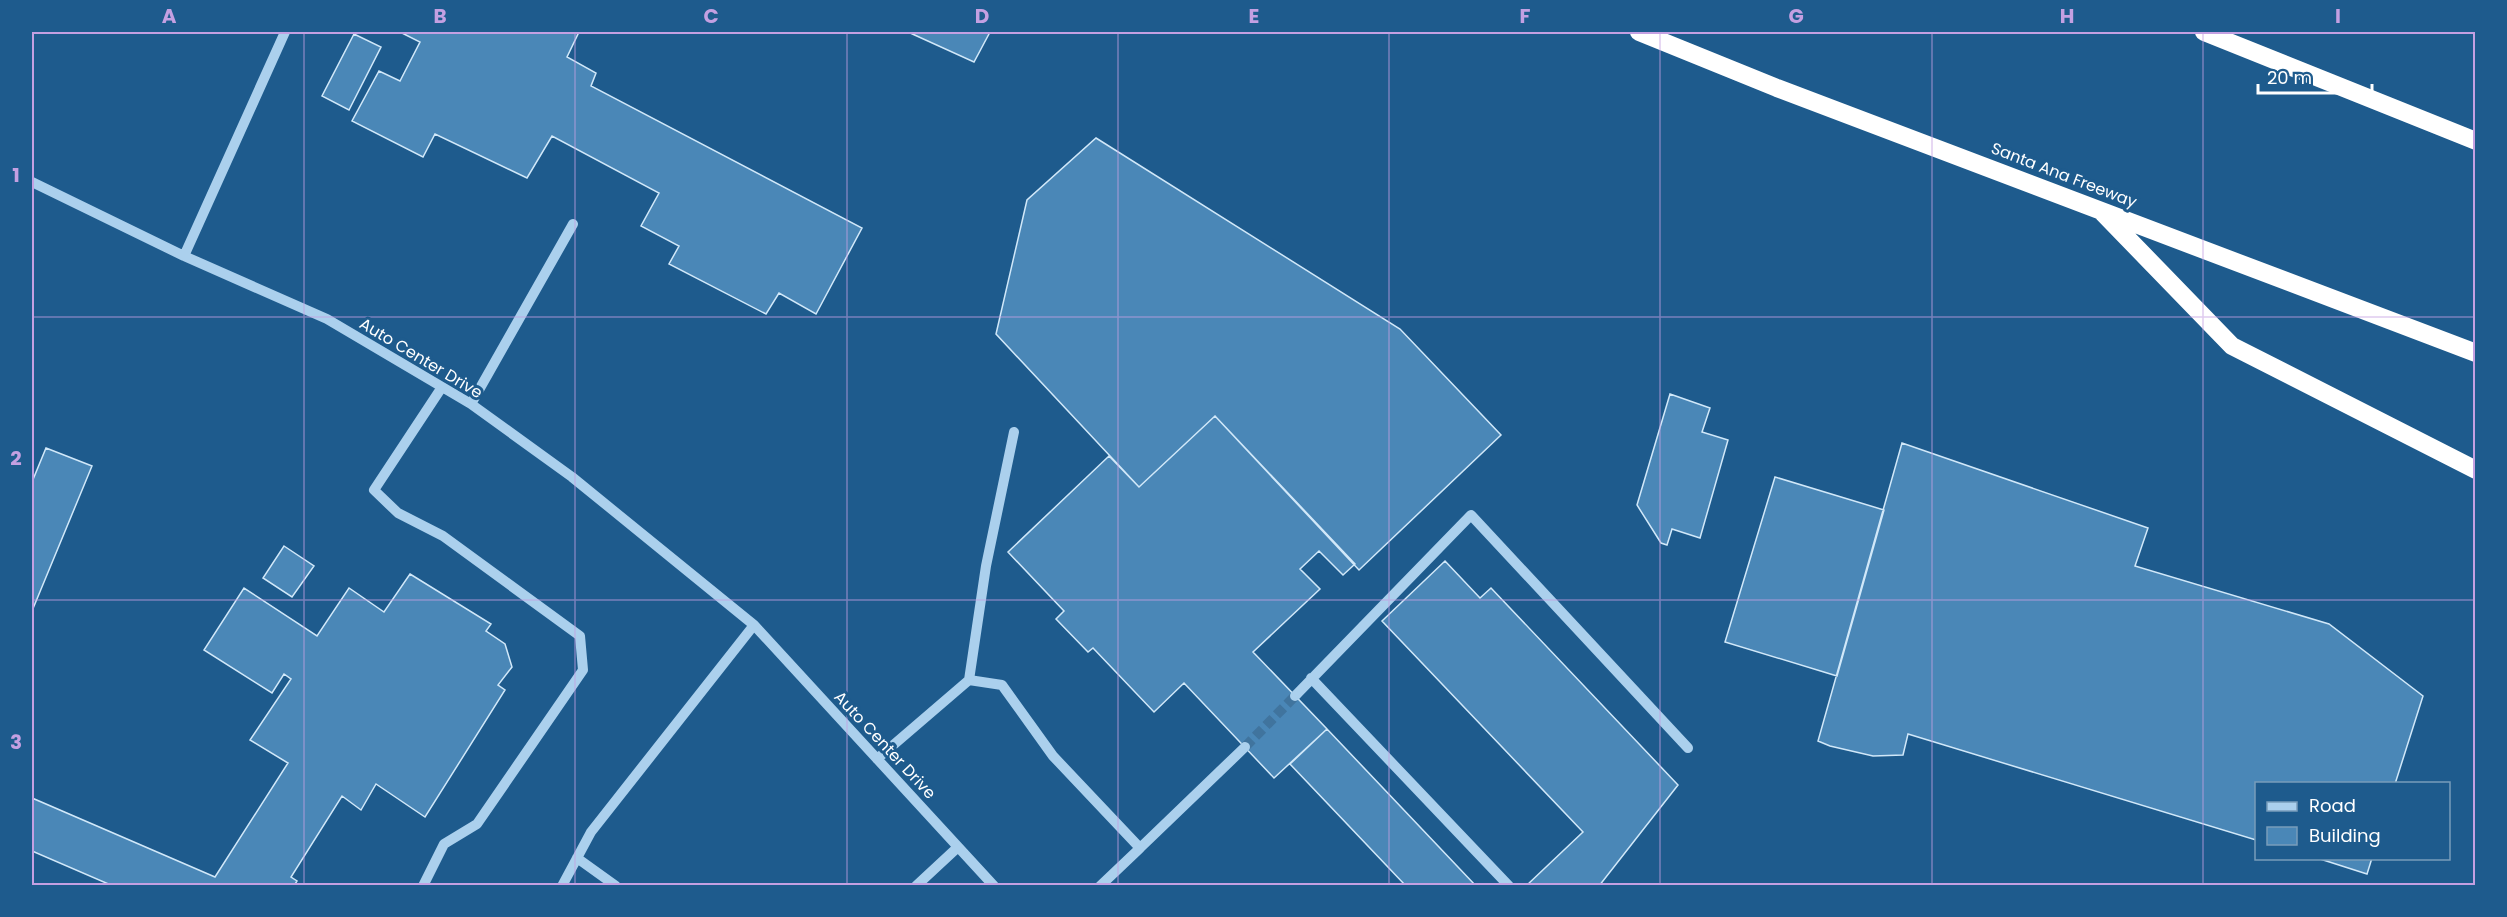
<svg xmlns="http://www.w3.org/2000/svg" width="2507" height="917" font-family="Poppins,sans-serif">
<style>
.building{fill:#4a87b7;stroke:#d1e8f9;stroke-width:1.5}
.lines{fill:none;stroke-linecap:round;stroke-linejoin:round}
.minor-tunnel{stroke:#40749e;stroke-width:10;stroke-dasharray:10 5;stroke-linecap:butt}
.minor{stroke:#abd0ed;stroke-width:10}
.highway{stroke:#fff;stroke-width:18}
.grid{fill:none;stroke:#c4a0e2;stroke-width:1.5;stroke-opacity:0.55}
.labels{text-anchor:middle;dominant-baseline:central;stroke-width:6;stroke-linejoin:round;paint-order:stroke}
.street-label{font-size:16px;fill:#fff;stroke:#1e5b8d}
.neatline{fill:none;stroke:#c4a0e2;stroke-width:2}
.grid-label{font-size:20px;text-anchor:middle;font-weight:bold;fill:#c4a0e2}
</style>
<rect width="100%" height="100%" fill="#1e5b8d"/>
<!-- building -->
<path class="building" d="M400 32H579L567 57 596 73 591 86 862 228 816 314 779 293 766 314 669 264 679 246 641 226 659 193 552 136 527 178 435 134 423 157 352 121 379 71 400 81 420 42Z
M908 32H990L974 62Z
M354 34 381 47 349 110 322 96Z
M1096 138 1400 329 1501 435 1359 570 1215 416 1139 487 996 334 1027 200Z
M1670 394 1710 408 1702 432 1728 440 1700 538 1672 529 1667 545 1661 543 1637 505Z
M1215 416 1355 564 1343 575 1319 551 1300 569 1320 589 1253 652 1327 729 1274 778 1184 683 1154 712 1093 648 1088 652 1056 619 1064 611 1008 552 1109 456 1139 487Z
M1902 443 2148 528 2135 566 2329 624 2423 696 2395 784H2256V840L1908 734 1903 755 1873 756 1830 746 1818 741Z
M46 448 92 466 32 611V482Z
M1775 477 1884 510 1837 676 1725 642Z
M284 546 314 566 292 597 263 578Z
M1445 561 1480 598 1491 588 1678 785 1599 886H1526L1583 832 1382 621Z
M410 574 491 624 486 631 505 644 512 667 498 685 505 690 425 817 376 784 361 810 342 796 291 877 297 881 294 886H113L32 851V798L215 877 288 763 250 740 291 679 284 674 272 693 204 650 244 588 317 636 349 588 384 612Z
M1327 729 1476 886H1406L1290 764Z
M2317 858H2372L2367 874Z"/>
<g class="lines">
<!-- minor-tunnel -->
<path class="minor-tunnel" d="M1245 747 1295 696"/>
<!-- minor -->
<path class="minor" d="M32 182 184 256 327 319 471 404 572 477 754 625 994 886
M184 256 285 32
M471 404 573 224
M1311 678 1509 886
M969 680 1002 685 1053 756 1140 848 1100 886
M1295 696 1471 515 1688 748
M877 759 969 680 986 566 1014 432
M1140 848 1245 747
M577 858 616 886
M423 886 444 844 477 824 583 670 580 636 443 536 398 513 374 490 442 387
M562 886 591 832 754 625
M916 886 958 847"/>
<!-- highway -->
<path class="highway" d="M1639 32 1777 88 2476 353
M2204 32 2476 141
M2103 213 2232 346 2476 470"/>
</g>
<!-- grid -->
<path class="grid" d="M304 32V886M575 32V886M847 32V886M1118 32V886M1389 32V886M1660 32V886M1932 32V886M2203 32V886M32 317H2476M32 600H2476"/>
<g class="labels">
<!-- street labels -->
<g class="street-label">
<text transform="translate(2064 175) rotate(21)">Santa Ana Freeway</text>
<text transform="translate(421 358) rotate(31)">Auto Center Drive</text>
<text transform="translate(885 745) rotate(47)">Auto Center Drive</text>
</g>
</g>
<!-- border -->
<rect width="2507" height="917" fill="none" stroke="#1e5b8d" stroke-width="66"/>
<!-- legend -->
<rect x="2255" y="782" width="195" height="78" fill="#1e5b8d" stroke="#789dbb" stroke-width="1.5"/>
<rect x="2267" y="802" width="30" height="9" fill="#abd0ed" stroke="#789dbb" stroke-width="1.5"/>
<text x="2309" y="812" font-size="18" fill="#ffffff">Road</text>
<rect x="2267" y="827" width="30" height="18" fill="#4a87b7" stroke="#789dbb" stroke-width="1.5"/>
<text x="2309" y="842" font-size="18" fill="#ffffff">Building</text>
<!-- scale -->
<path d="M2258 84v9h114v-9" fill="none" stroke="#ffffff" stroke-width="3"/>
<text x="2267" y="84" font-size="18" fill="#ffffff" stroke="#1e5b8d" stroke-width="4.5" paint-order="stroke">20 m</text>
<rect x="33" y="33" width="2441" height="851" class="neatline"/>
<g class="grid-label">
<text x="169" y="23">A</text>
<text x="440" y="23">B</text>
<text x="711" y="23">C</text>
<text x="982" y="23">D</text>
<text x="1254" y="23">E</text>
<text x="1525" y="23">F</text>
<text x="1796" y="23">G</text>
<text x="2067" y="23">H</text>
<text x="2338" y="23">I</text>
<text x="16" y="182">1</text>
<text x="16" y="465">2</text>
<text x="16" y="749">3</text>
</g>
</svg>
